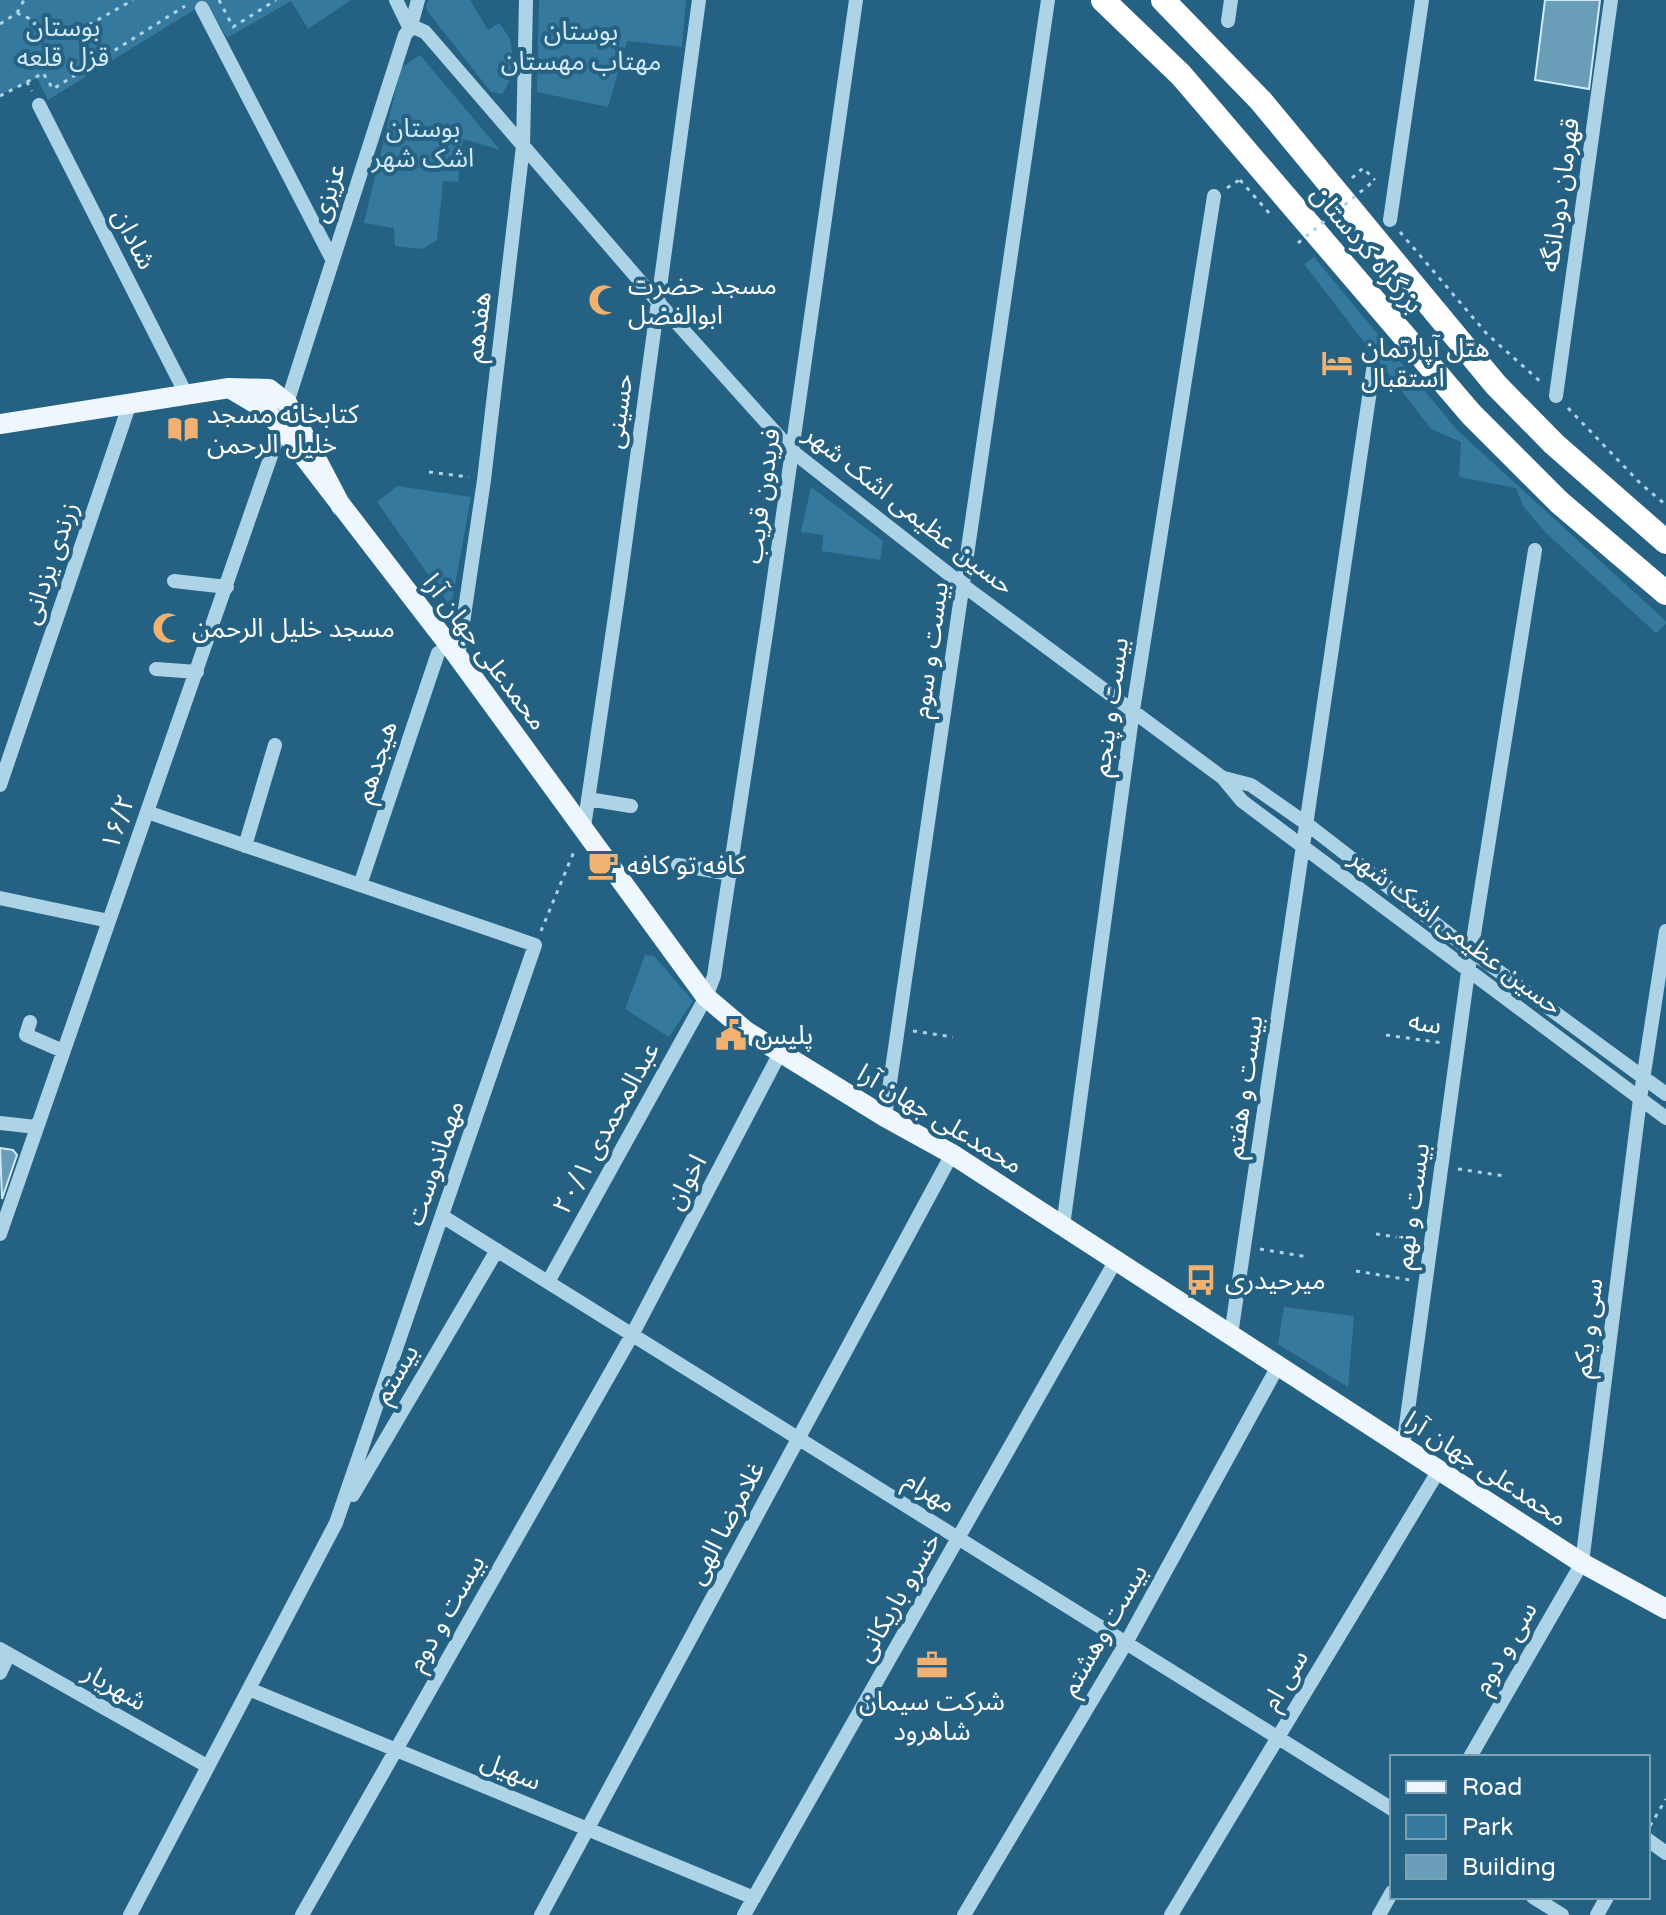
<svg xmlns="http://www.w3.org/2000/svg" width="1666" height="1915" font-family="'Varela Round','Noto Sans Arabic',sans-serif">
<style>
.green{fill:#357a9e}
.building{fill:#6a9db8;stroke:#d0e9f6;stroke-width:2}
.lines{fill:none;stroke-linecap:round;stroke-linejoin:round}
.path{stroke:#add3e7;stroke-width:3;stroke-dasharray:4 6;stroke-linecap:butt}
.minor{stroke:#add3e7;stroke-width:14}
.major{stroke:#eef7fd;stroke-width:20}
.highway{stroke:#fff;stroke-width:24}
.path-bridge{stroke:#add3e7;stroke-width:3;stroke-dasharray:4 6;stroke-linecap:butt}
.labels{text-anchor:middle;dominant-baseline:central;stroke-width:8;stroke-linejoin:round;paint-order:stroke}
.park-label{font-size:26px;fill:#d0e9f6;stroke:#256182}
.street-label{font-size:26px;fill:#fff;stroke:#256182}
.poi-label{font-size:26px;fill:#fff;stroke:#256182;text-anchor:start}
</style>
<rect width="100%" height="100%" fill="#256182"/>
<!-- green -->
<path class="green" d="M0 0H351L308 29 291 1 227 38 207 2 48 100 37 78 0 95Z
M429 0H470L488 30 499 23C503 28 508 35 510 41 515 56 512 82 502 94L491 92 428 12 426 6Z
M539 0H686L682 47 627 41 608 107 537 92Z
M420 55 500 150 463 139 458 182 443 181 437 240 422 249 395 246 394 228 364 223 401 68Z
M1314 257 1457 430 1666 621V624L1656 633 1546 533 1523 506 1516 488 1459 477 1461 442 1431 429 1304 264Z
M397 486 471 497 451 607 377 502Z
M811 487 883 541 880 560 822 551 823 535 801 532Z
M645 955 654 956 693 1001 669 1037 625 1009Z
M1284 1307 1354 1316 1348 1387 1278 1344Z"/>
<!-- building -->
<path class="building" d="M1545 0H1600L1589 89 1535 80Z
M0 1148 13 1150 17 1155 2 1199Z"/>
<g class="lines">
<!-- path -->
<path class="path" d="M219 0 233 27 276 0
M17 13 24 0
M0 24 17 13 69 36 133 0
M27 82 43 73 53 89 185 6
M0 96 27 82 32 91
M1352 178 1363 168 1375 180
M1240 180 1270 214
M1227 188 1241 179
M1400 232 1487 334 1542 383
M1568 408 1641 484 1666 505
M429 472 469 477
M541 931 575 849
M913 1031 953 1037
M1386 1035 1443 1043
M1458 1169 1505 1176
M1376 1234 1416 1240
M1260 1249 1308 1257
M1356 1271 1410 1280
M1650 1826 1666 1799"/>
<!-- minor -->
<path class="minor" d="M396 0 410 29
M202 8 332 259
M1228 21 1231 0
M410 29 416 28 425 32 658 302 792 451 964 586 1223 778 1242 801 1666 1118
M39 105 186 394
M1390 220 1422 0
M1556 396 1611 0
M287 403 405 35 410 29 418 0
M174 581 227 587
M458 657 484 480 523 146 526 0
M156 669 197 672
M1224 778 1251 785 1307 824 1471 951 1666 1094
M0 785 130 403
M588 799 631 806
M584 827 619 589 699 0
M245 846 275 745
M678 865 731 874
M360 885 438 653
M0 898 109 921
M30 1022 26 1035 63 1051
M885 1117 1048 0
M0 1123 36 1127
M442 1216 1392 1809
M1063 1226 1133 710 1214 196
M0 1234 281 427
M548 1282 706 997 714 976 768 620 856 0
M1231 1335 1373 370
M1403 1447 1468 972 1535 550
M353 1495 497 1250
M0 1649 207 1766
M0 1673 9 1654
M249 1689 754 1898
M1470 1757 1582 1563 1640 1099 1666 931
M1648 1840 1666 1853
M1533 1897 1562 1915
M130 1915 336 1523 535 945 147 812
M302 1915 632 1335 781 1051
M541 1915 952 1154
M744 1915 1116 1260
M964 1915 1126 1643 1278 1366
M1171 1915 1439 1470
M1379 1915 1392 1892
M1597 1915 1607 1897"/>
<!-- major -->
<path class="major" d="M0 424 229 388
M341 506 287 403 269 389 229 388 263 408 281 427 458 657 706 997 746 1031 885 1117 952 1154 1582 1563 1666 1609"/>
<!-- highway -->
<path class="highway" d="M1103 0 1181 75 1471 414 1559 502 1666 593
M1163 0 1261 101 1496 385 1554 444 1666 542"/>
<!-- path-bridge -->
<path class="path-bridge" d="M1298 243 1375 180"/>
</g>
<!-- icons -->
<defs>
<symbol id="mosque-bare" viewBox="-9 -9 18 18"><path d="M3.5-4.9A6 6 0 1 0 3.5 4.9A5 5 0 1 1 3.5-4.9Z" fill="#f1b171" stroke="#256182" stroke-width="2.5" paint-order="stroke"/></symbol>
<symbol id="hotel-bare" viewBox="-9 -9 18 18"><path d="M-6-4.5h1.5V1H6V5H4.5V3h-9V5H-6ZM-4 0a1.8 1.8 0 1 1 3.6 0ZM.5 0V-2.5h3Q6-2.5 6 0Z" fill="#f1b171" stroke="#256182" stroke-width="2.5" paint-order="stroke"/></symbol>
<symbol id="library-bare" viewBox="-9 -9 18 18"><path d="M-6-4Q-3-5.5-.7-3.5V5Q-3 3-6 4ZM6-4Q3-5.5 .7-3.5V5Q3 3 6 4Z" fill="#f1b171" stroke="#256182" stroke-width="2.5" paint-order="stroke"/></symbol>
<symbol id="cafe-bare" viewBox="-9 -9 18 18"><path d="M-5.5-4.5H6V0H3Q3 3.5 0 3.5H-2.5Q-5.5 3.5-5.5 0ZM3-3.2v2h1.7v-2ZM-6 4.5H4V6H-6Z" fill="#f1b171" stroke="#256182" stroke-width="2.5" paint-order="stroke"/></symbol>
<symbol id="civic-bare" viewBox="-9 -9 18 18"><path d="M-.6-6.5H3V-4.5H.6V-3L4-1V1h2V6H-6V1h2V-1L-.6-3ZM-1.2 2.5V6h2.4V2.5Z" fill="#f1b171" stroke="#256182" stroke-width="2.5" paint-order="stroke"/></symbol>
<symbol id="bus-bare" viewBox="-9 -9 18 18"><path d="M-5-6H5V4H4V6H2V4H-2V6H-4V4H-5ZM-3.5-4V0h7V-4ZM-3.5 1.2v1.5H-2V1.2ZM2 1.2v1.5H3.5V1.2Z" fill="#f1b171" stroke="#256182" stroke-width="2.5" paint-order="stroke"/></symbol>
<symbol id="office-bare" viewBox="-9 -9 18 18"><path d="M-6-3h4V-5.5h4V-3h4V5H-6ZM-1-4.5V-3h2v-1.5ZM-6 0V1H6V0Z" fill="#f1b171" stroke="#256182" stroke-width="2.5" paint-order="stroke"/></symbol>
</defs>
<g fill-rule="evenodd">
<use href="#mosque-bare" x="582" y="278" width="44" height="44"/>
<use href="#hotel-bare" x="1315" y="341" width="44" height="44"/>
<use href="#library-bare" x="161" y="407" width="44" height="44"/>
<use href="#mosque-bare" x="146" y="606" width="44" height="44"/>
<use href="#cafe-bare" x="581" y="843" width="44" height="44"/>
<use href="#civic-bare" x="709" y="1013" width="44" height="44"/>
<use href="#bus-bare" x="1179" y="1258" width="44" height="44"/>
<use href="#office-bare" x="910" y="1643" width="44" height="44"/>
</g>
<g class="labels">
<!-- park labels -->
<g class="park-label">
<text x="63" y="27">بوستان<tspan x="63" dy="30">قزل قلعه</tspan></text>
<text x="581" y="31">بوستان<tspan x="581" dy="30">مهتاب مهستان</tspan></text>
<text x="423" y="128">بوستان<tspan x="423" dy="30">اشک شهر</tspan></text>
</g>
<!-- street labels -->
<g class="street-label">
<text transform="translate(328 193) rotate(-72)">عزیزی</text>
<text transform="translate(1560 195) rotate(-82)">قهرمان دودانگه</text>
<text transform="translate(134 239) rotate(63)">شادان</text>
<text transform="translate(1367 249) rotate(50)">بزرگراه کردستان</text>
<text transform="translate(478 327) rotate(-83)">هفدهم</text>
<text transform="translate(619 411) rotate(-82)">حسینی</text>
<text transform="translate(762 496) rotate(-82)">فریدون قریب</text>
<text transform="translate(909 510) rotate(38)">حسین عظیمی اشک شهر</text>
<text transform="translate(50 563) rotate(-71)">زرندی یزدانی</text>
<text transform="translate(930 650) rotate(-82)">بیست و سوم</text>
<text transform="translate(485 652) rotate(53)">محمدعلی جهان آرا</text>
<text transform="translate(1110 707) rotate(-82)">بیست و پنجم</text>
<text transform="translate(376 762) rotate(-72)">هیجدهم</text>
<text transform="translate(118 822) rotate(-71)">۱۶/۲</text>
<text transform="translate(1456 932) rotate(37)">حسین عظیمی اشک شهر</text>
<text transform="translate(1425 1023) rotate(9)">سه</text>
<text transform="translate(1244 1087) rotate(-82)">بیست و هفتم</text>
<text transform="translate(940 1119) rotate(31)">محمدعلی جهان آرا</text>
<text transform="translate(606 1128) rotate(-61)">عبدالمحمدی ۲۰/۱</text>
<text transform="translate(435 1163) rotate(-71)">مهماندوست</text>
<text transform="translate(686 1182) rotate(-62)">اخوان</text>
<text transform="translate(1412 1206) rotate(-82)">بیست و نهم</text>
<text transform="translate(1588 1328) rotate(-83)">سی و یکم</text>
<text transform="translate(396 1374) rotate(-60)">بیستم</text>
<text transform="translate(1486 1469) rotate(33)">محمدعلی جهان آرا</text>
<text transform="translate(930 1492) rotate(32)">مهرام</text>
<text transform="translate(726 1523) rotate(-62)">غلامرضا الهی</text>
<text transform="translate(898 1597) rotate(-60)">خسرو باریکانی</text>
<text transform="translate(446 1613) rotate(-60)">بیست و دوم</text>
<text transform="translate(1104 1630) rotate(-60)">بیست وهشتم</text>
<text transform="translate(1505 1648) rotate(-60)">سی و دوم</text>
<text transform="translate(1285 1680) rotate(-59)">سی ام</text>
<text transform="translate(115 1687) rotate(30)">شهریار</text>
<text transform="translate(511 1771) rotate(22)">سهیل</text>
</g>
<!-- poi labels -->
<g class="poi-label">
<text x="628" y="285">مسجد حضرت<tspan x="628" dy="30">ابوالفضل</tspan></text>
<text x="1361" y="348">هتل آپارتمان<tspan x="1361" dy="30">استقبال</tspan></text>
<text x="207" y="414">كتابخانه مسجد<tspan x="207" dy="30">خليل الرحمن</tspan></text>
<text x="192" y="628">مسجد خلیل الرحمن</text>
<text x="627" y="865">کافه تو کافه</text>
<text x="755" y="1035">پلیس</text>
<text x="1225" y="1280">میرحیدری</text>
<text x="932" y="1701" text-anchor="middle">شرکت سیمان<tspan x="932" dy="30">شاهرود</tspan></text>
</g>
</g>
<!-- legend -->
<rect x="1390" y="1755" width="260" height="144" fill="#256182" stroke="#7ca0b4" stroke-width="2"/>
<rect x="1406" y="1781" width="40" height="12" fill="#eef7fd" stroke="#7ca0b4" stroke-width="2"/>
<text x="1462" y="1795" font-size="24" fill="#ffffff">Road</text>
<rect x="1406" y="1815" width="40" height="24" fill="#357a9e" stroke="#7ca0b4" stroke-width="2"/>
<text x="1462" y="1835" font-size="24" fill="#ffffff">Park</text>
<rect x="1406" y="1855" width="40" height="24" fill="#6a9db8" stroke="#7ca0b4" stroke-width="2"/>
<text x="1462" y="1875" font-size="24" fill="#ffffff">Building</text>
</svg>
